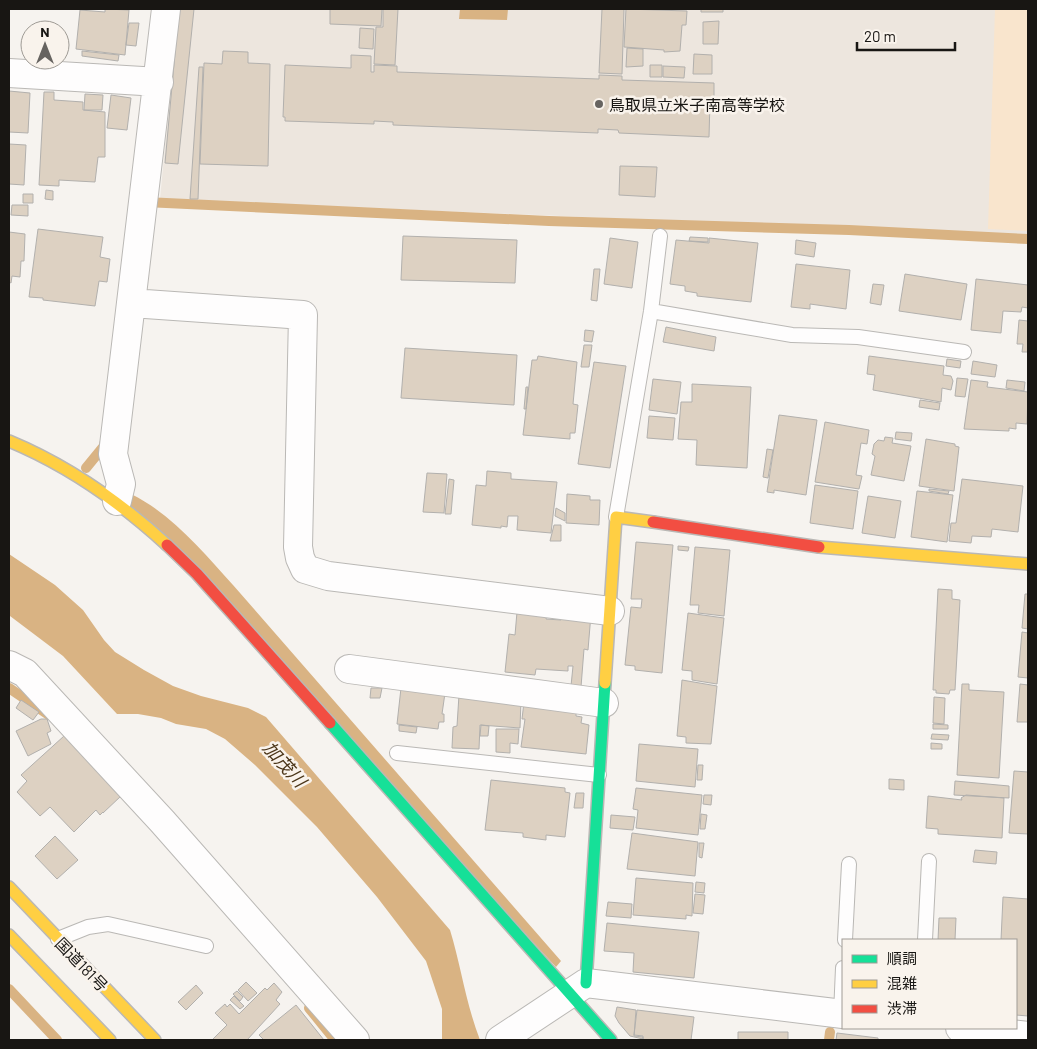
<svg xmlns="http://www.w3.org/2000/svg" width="1037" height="1049" font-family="Barlow,'Noto Sans JP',sans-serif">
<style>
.built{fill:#ede6de}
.green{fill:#f9e5cd}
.water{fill:#d9b383}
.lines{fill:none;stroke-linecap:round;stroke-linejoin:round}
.stream{stroke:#d9b383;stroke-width:10}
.building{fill:#ddd1c2;stroke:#b2b0ad}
.lane-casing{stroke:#bab8b5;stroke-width:16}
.street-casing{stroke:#bab8b5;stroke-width:30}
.fast-casing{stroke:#bab8b5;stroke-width:14}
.slow-casing{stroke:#bab8b5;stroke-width:14}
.jam-casing{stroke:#bab8b5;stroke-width:14}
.lane{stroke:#fefdfd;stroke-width:14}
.street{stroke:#fefdfd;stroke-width:28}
.fast{stroke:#16e098;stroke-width:11}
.slow{stroke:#ffcf43;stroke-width:11}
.jam{stroke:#f24e42;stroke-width:11}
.poi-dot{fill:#666360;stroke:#f9f3ec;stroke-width:2}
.labels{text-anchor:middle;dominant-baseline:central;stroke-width:5;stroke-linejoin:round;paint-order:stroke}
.poi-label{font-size:16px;fill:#181613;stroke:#f9f3ec;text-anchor:start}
.street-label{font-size:16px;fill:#181613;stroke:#f9f3ec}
.water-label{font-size:18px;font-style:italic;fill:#4b3518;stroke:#f9f3ec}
</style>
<rect width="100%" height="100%" fill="#f6f3ef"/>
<!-- built -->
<path class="built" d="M178 9H1028V236L160 199Z"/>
<!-- green -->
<path class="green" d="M995 9H1028V231L988 229Z"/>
<!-- water -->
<path class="water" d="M460 9H508L507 20 459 19Z
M131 494C172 514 203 552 233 585L561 961 556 967 129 506Z
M9 554 55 585 83 610 104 640 115 652 144 670 173 686 201 696 248 708 266 717 450 930C461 966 466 1004 480 1040H442V1009L426 961 377 897 317 827 255 765 225 739 206 729 176 724 161 718 138 714H117L63 656 10 616Z"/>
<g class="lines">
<!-- stream -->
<path class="stream" d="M145 202 549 221 849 230 1028 239
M86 468 104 446 105 441
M9 688 49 715
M9 989 57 1040
M309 1008 335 1040
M829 1040 830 1032"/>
</g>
<!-- building -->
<path class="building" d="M105 9 129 10 125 55 76 49 80 10 105 12Z
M179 9H194L178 164 165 163Z
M330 9H382L381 26 330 24Z
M383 9H398L395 65 374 64 376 27H383Z
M602 9H624L622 74 599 73Z
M626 9 687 11 686 25H682L680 51 664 52V50L624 47Z
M701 9H723V12H701Z
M719 21 718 44H703V22Z
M129 23H139L136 46 126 45Z
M360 28 374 29 373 49 359 48Z
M627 48 643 49V66L626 67Z
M82 51 119 55 118 61 82 56Z
M223 51 248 52V63L270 64 268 166 200 164 204 63 222 64Z
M694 54 712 55V74H693Z
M351 55 371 56V72H374V65L397 66V72L599 79V75L622 76V80L714 83V100H710L709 137 619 133 618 130 598 129V133L393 125V122L374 121V124L285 121V117H283L285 65 351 68Z
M650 65H662V77H650Z
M663 66 685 67 684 78 663 77Z
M199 67H203L198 199H190Z
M9 91 30 93 28 133 9 132Z
M44 92H54V100L83 102V110L105 112V157H98L95 182 59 180V186L39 185Z
M85 94 103 95 102 110H84Z
M111 95 131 98 127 130 107 128Z
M9 144 26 145 24 185 9 184Z
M620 166 657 167 655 197 619 195Z
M46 190 53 191V200L45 199Z
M23 194H33V203H23Z
M12 205H28V216L11 215Z
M38 229 103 237 100 257 110 259 107 282 99 281 95 306 43 300V298L29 297Z
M9 232 25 234 24 261H21L20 277 12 276 11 283 9 282Z
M403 236 517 240 515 283 401 280Z
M690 237 708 238V242L689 241Z
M610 238 638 242 632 288 604 284Z
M709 238 758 243 751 302 697 296V293L685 291V286L670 284 676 240 709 243Z
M796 240 816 243 814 257 795 254Z
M796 264 850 270 846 309 810 304V309L791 307Z
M594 269H600L597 301 591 300Z
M905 274 967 284 961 320 899 311Z
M976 279 1028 285V308L1022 307 1021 312 1003 311 1001 333 971 330Z
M873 284 884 285 881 305 870 303Z
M1019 320 1028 321V352H1022L1023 344H1017Z
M666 327 716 337 714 351 663 342Z
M585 330 594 331 592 342 584 341Z
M584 345H592L589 367H581Z
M405 348 517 355 514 405 401 398Z
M538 356 577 362 573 404 578 405 575 433H570V439L523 435 532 360H537Z
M869 356 944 366 943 375 951 376 953 381 951 390 942 388 941 402 873 390 875 375 867 374Z
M947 359 961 361 960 368 946 366Z
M973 361 997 365 995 377 971 374Z
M594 362 626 366 610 468 578 464Z
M957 378 968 379 965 397 955 396Z
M653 379 681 382 677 414 649 410Z
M971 380 988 382 987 387 1028 392 1027 424 1016 423V429L1009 428V431L964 429Z
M1007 380 1025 382 1024 391 1006 388Z
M692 384 751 387 747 468 696 465 697 440 678 439 681 402H692Z
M526 387H528L526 409H524Z
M920 400 940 403 939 410 919 407Z
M779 415 817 420 806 495 774 490V493L767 492Z
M649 416 675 418 673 440 647 438Z
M825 422 869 430 867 444 861 443 856 475 862 476 859 489 815 482Z
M896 432 912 433 911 441 895 439Z
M885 437 893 438 892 443 911 446 904 481 871 475 875 456 872 454 874 444 878 440 884 441Z
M926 439 955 444V446L959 447 954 491 919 486Z
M767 449 773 450 768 478 763 477Z
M487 471 511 473V479L557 482 551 533 517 530 518 516H508L507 527 501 526V528L472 525 476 485 486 486Z
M427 473 447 474 444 513 423 512Z
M449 479 454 480 451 514H445Z
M962 479 1023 486 1018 532 992 529 991 537 972 536 971 543 949 541 951 523H956Z
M815 485 858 491 853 529 810 523Z
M929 489 949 491 948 494 929 491Z
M917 491 953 495 947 542 911 537Z
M567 494 590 496V500H600L599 525 566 523Z
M868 496 901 501 895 538 862 533Z
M556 508 565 513V521L555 516Z
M554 525H561V541H550Z
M636 542 673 545 662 673 635 670V666L625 665 631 607 641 608 642 599H631Z
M678 546 689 547 688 551 678 550Z
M695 547 730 550 724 616 698 613 699 605H690Z
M938 589 952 590V599L960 600 955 690H950L949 694 936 693V690H933Z
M1025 594H1028V629L1022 628Z
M517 612 547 613 546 619 561 620V612L591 614 588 650 584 649 581 687 571 686 573 666H568V671L536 669 535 675 505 672 509 634 515 635Z
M688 613 724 618 717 684 692 680V671L682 670Z
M1022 632 1028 633V678L1018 677Z
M682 680 717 686 711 744 686 743V737L677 736Z
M962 684H969V690L1004 692 999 778 957 775Z
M1020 684 1028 685V722H1017Z
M371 688H382L380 698H370Z
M401 688 445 693 442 714H444V722H439L438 729 397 724Z
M459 695 521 700 520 728 480 725 479 749 452 748 453 727 457 726Z
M934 697 945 698 944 724 933 723Z
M21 700 39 712 33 720 16 708Z
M524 702 576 706V716L582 717 581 723 589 725 586 754 521 747 525 719H522Z
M41 719H47L51 731 47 733 51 744 28 756 16 731Z
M933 724 948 725V729H933Z
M399 725 417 727 416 733 399 731Z
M481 725 489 726 488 736H480Z
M496 729H519L518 744 510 743V753L496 752Z
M932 734 949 735 948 740 931 739Z
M64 736 93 763 91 765 121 796 103 813V812L100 815 96 810 74 832 50 807 40 816 17 792 27 781 21 775Z
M931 743 942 744V749H931Z
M639 744 698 749 695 787 636 781Z
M698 765H703L702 780H697Z
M1014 771 1028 772V834L1009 833Z
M889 779 904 780V790L889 789Z
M491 780 565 788V792L570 793 565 837 546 835V840L523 837V833L485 830Z
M955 781 1009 786V798L954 795Z
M636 788 702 795 698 835 636 828 638 810 633 809Z
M576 793H584L583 808H574Z
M704 795H712L711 805 703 804Z
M966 795 1004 798 1002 838 938 834V829L926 828 928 796 962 800 961 798Z
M701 814 707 815 705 829H700Z
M611 815 635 817 633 830 610 828Z
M632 833 698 842 695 876 627 869Z
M55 836 78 860 57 879 35 856Z
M699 843H704L702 858 699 857Z
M975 850 997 852 996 864 973 862Z
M636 878 693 883 692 916 686 915V919L633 915Z
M696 882 705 883 704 893 695 892Z
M695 894 705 895 703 914 693 913Z
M1003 897 1028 899V1016L1016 1015V940H1001Z
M608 902 632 904 631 918 606 916Z
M939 918H956L955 940H938Z
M607 923 699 932 694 978 633 972 634 953 604 951Z
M246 982 257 993 248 1001 238 990Z
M274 983 282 992 276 1000 280 1004 247 1040H212L227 1025 215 1013 225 1004 227 1007 230 1004 239 1014 265 988 267 990Z
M196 985 203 993 186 1010 178 1002Z
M237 991 243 997 240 1001 233 994Z
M234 996 244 1006 240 1009 230 1000Z
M296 1005 324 1040H264L259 1035Z
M617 1007 636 1010 634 1036 643 1037V1039L630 1036 619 1023 615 1016Z
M637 1010 694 1017 691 1040H643V1036L634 1035Z
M738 1032H788V1040H738Z
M837 1033 878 1038V1040H836Z"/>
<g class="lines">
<defs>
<path id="lane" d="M651 311 792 335 858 337 964 352
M616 517 651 311 660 236
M397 753 599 775
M58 939 88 927 108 924 206 946
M845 940 849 864
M925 940 929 861
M841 1014 843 968"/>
<path id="street" d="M9 73 159 82
M131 303 303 315 298 547 300 558 305 569 328 576 610 611
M117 501 121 484 113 454 166 9
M9 665 25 673 162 821 355 1040
M349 669 604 703
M960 1028 1028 1036
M500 1040 586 983 843 1014"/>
<path id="fast" d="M330 723 611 1040
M586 983 605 683"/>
<path id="slow" d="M9 441C69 466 119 501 167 545
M819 547 1028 564
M605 683 616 517 653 522
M9 887 155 1040
M9 935 110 1040"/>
<path id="jam" d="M653 522 819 547
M167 545 197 574 330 723"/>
</defs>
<!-- lane casing -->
<use href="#lane" class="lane-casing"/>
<!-- street casing -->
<use href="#street" class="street-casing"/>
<!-- fast casing -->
<use href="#fast" class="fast-casing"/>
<!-- slow casing -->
<use href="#slow" class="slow-casing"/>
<!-- jam casing -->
<use href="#jam" class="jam-casing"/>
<!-- lane -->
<use href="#lane" class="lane"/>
<!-- street -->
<use href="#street" class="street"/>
<!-- fast -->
<use href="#fast" class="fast"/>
<!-- slow -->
<use href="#slow" class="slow"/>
<!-- jam -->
<use href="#jam" class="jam"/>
</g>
<!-- markers -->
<circle class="poi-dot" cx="599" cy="104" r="5"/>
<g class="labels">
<!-- poi labels -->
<g class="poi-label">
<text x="609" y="104">鳥取県立米子南高等学校</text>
</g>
<!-- street labels -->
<g class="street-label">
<text transform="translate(82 964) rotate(46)">国道181号</text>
</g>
<!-- water labels -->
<g class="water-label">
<text transform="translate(285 764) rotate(48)">加茂川</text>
</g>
</g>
<!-- border -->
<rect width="1037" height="1049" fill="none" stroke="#181613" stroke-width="20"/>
<!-- legend -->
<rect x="842" y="939" width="175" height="90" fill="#f9f3ec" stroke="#9f9b95"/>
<rect x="852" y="955" width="25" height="8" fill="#16e098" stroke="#9f9b95"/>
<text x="887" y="964" font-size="15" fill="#181613">順調</text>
<rect x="852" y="980" width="25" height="8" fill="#ffcf43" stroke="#9f9b95"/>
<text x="887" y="989" font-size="15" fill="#181613">混雑</text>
<rect x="852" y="1005" width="25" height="8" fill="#f24e42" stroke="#9f9b95"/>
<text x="887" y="1014" font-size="15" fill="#181613">渋滞</text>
<!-- north arrow -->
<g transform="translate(45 45)"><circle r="24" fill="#f9f3ec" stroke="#9f9b95"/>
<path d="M0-4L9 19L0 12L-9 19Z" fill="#666360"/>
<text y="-8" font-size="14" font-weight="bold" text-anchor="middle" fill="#181613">N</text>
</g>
<!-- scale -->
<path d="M857 42v8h98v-8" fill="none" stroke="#181613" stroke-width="2.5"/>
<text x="864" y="42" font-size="15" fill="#181613" stroke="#f9f3ec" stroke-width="4" paint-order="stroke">20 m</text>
</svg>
